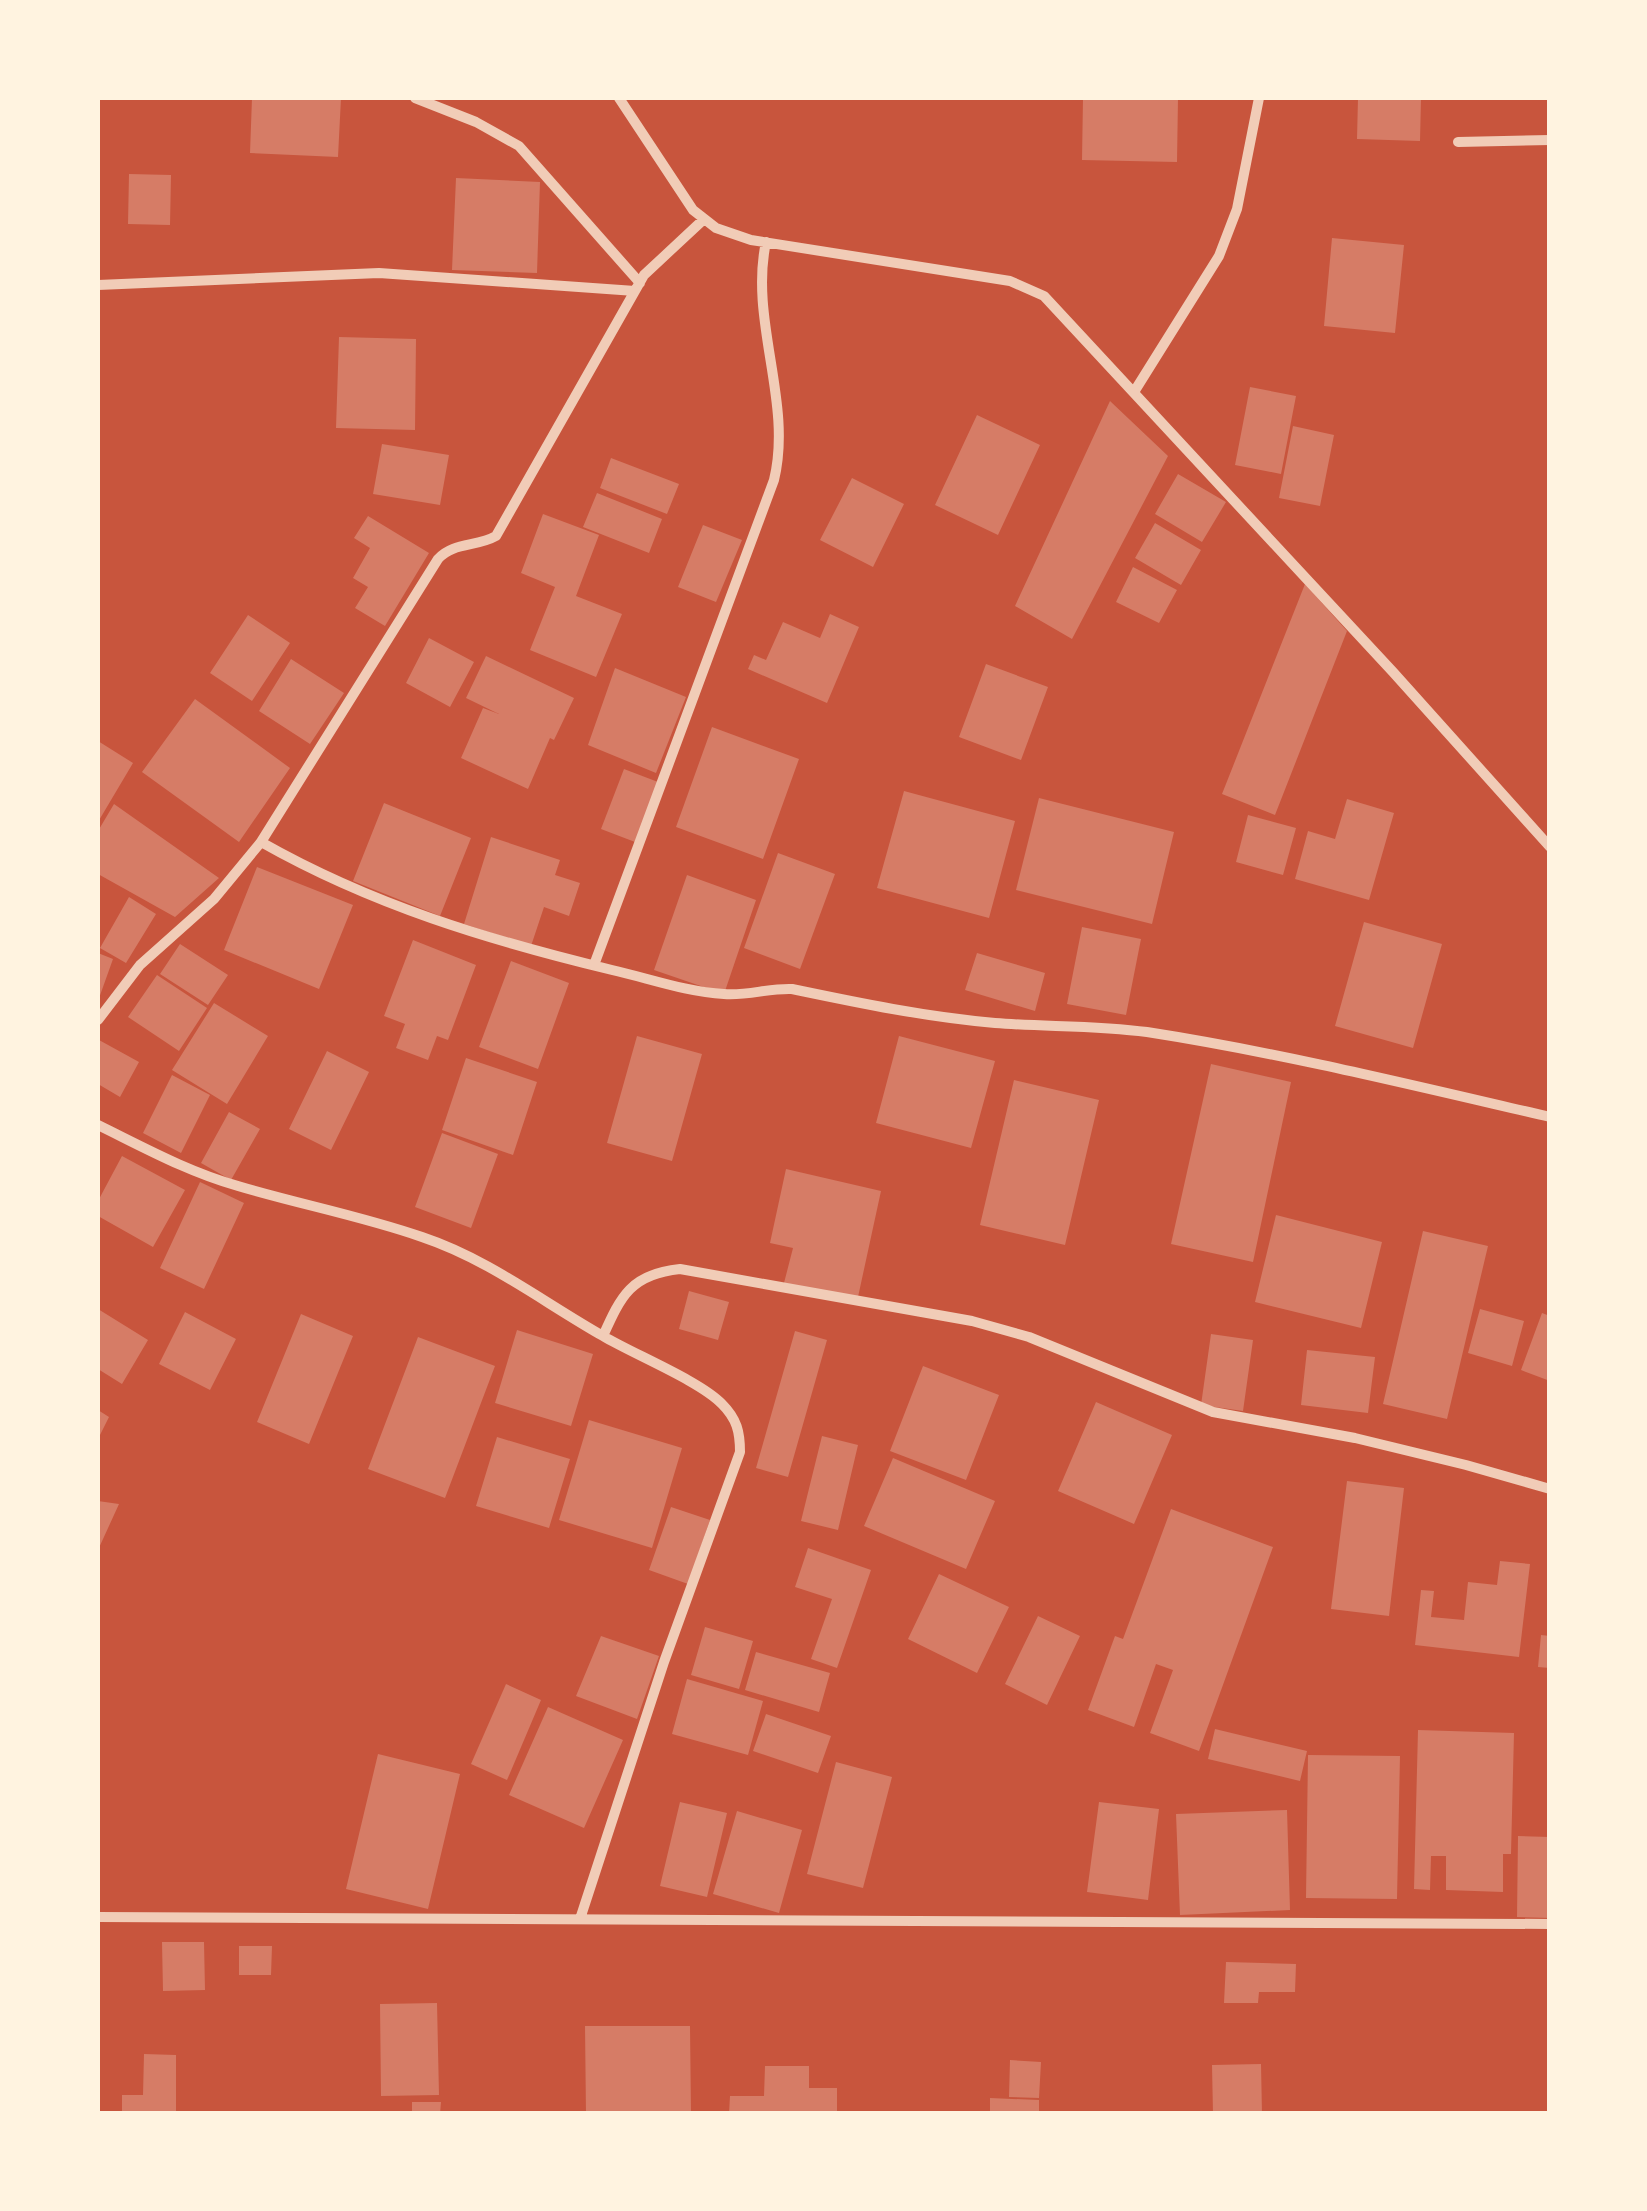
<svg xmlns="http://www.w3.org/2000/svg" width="1647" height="2211" font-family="Literata,serif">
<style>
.building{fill:#d67c66}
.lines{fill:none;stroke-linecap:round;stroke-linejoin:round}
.minor{stroke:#f1ccb7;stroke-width:10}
</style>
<rect width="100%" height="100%" fill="#c8553d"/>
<!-- building -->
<path class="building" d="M252 98H341L338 157 250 153Z
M1083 98H1178L1177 162 1082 160Z
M1358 98H1421L1420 141 1357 139Z
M129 174 171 175 170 225 128 224Z
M456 178 540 182 537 273 452 270Z
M1332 238 1404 245 1395 333 1324 326Z
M339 337 416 339 415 430 336 428Z
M1250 387 1296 396 1281 474 1235 465Z
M1110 401 1168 456 1072 639 1015 606Z
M977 415 1040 445 998 535 935 505Z
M1293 426 1334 435 1320 506 1279 498Z
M382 444 449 455 440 505 373 494Z
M611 458 679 484 667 514 600 488Z
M1178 474 1226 502 1202 542 1155 514Z
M852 478 904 504 873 567 820 540Z
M597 493 662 519 649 553 583 527Z
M543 514 599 535 576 596 622 614 596 677 530 650 555 587 521 573Z
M368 516 429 553 385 626 355 608 368 587 353 578 370 548 354 538Z
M1155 523 1201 550 1181 585 1135 558Z
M703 525 742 540 716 602 678 587Z
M1133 567 1177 590 1159 623 1116 602Z
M1305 584 1347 631 1275 815 1222 794Z
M830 614 859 627 827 703 748 669 754 655 766 660 783 622 820 638Z
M248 615 290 643 252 701 210 673Z
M429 638 474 662 450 707 406 683Z
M486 656 574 698 554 740 550 738 528 789 461 758 483 708 499 714 466 698Z
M291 659 344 693 310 744 259 711Z
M986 664 1048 687 1021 760 959 737Z
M615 668 686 697 656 773 588 745Z
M195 699 290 768 239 842 142 772Z
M712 727 799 759 763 859 676 827Z
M98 741 133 763 98 822Z
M624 769 658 782 635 842 601 829Z
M904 791 1015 821 989 918 877 888Z
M1039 798 1174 832 1152 924 1016 890Z
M1347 799 1394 813 1369 900 1295 879 1308 831 1335 839Z
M384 803 471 838 440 916 353 881Z
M114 804 219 878 175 917 98 874V831Z
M1248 815 1296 828 1283 875 1236 862Z
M491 837 560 860 555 875 580 883 569 916 544 907 531 946 464 924Z
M778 853 835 874 800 969 744 948Z
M257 867 353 905 319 989 224 950Z
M687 875 756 900 724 994 654 970Z
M129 897 156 914 126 963 100 948Z
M1364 922 1442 944 1413 1048 1335 1026Z
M1082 927 1141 939 1126 1015 1067 1004Z
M413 940 476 965 448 1040 437 1036 428 1060 396 1048 405 1024 384 1016Z
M180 944 228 975 208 1005 160 974Z
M98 953 113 959 98 1001Z
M977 953 1045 973 1035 1011 965 990Z
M511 961 569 983 538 1069 479 1047Z
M157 975 207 1008 179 1051 128 1017Z
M214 1003 268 1036 227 1104 172 1070Z
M637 1036 702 1054 672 1161 607 1143Z
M899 1036 995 1061 971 1148 876 1123Z
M99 1040 139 1062 120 1097 98 1084Z
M327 1051 369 1072 331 1150 289 1129Z
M466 1058 537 1082 513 1155 442 1130Z
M1211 1064 1291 1082 1253 1262 1171 1244Z
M172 1075 210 1095 181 1153 143 1133Z
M1014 1080 1099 1100 1065 1245 980 1225Z
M229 1112 260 1129 231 1180 201 1163Z
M442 1133 498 1154 471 1228 415 1207Z
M122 1156 185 1190 153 1247 98 1216V1201Z
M786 1169 881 1191 858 1297 784 1283 793 1248 770 1243Z
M200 1182 244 1203 204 1289 160 1268Z
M1276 1215 1382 1242 1361 1328 1255 1302Z
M1423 1231 1488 1246 1447 1419 1383 1404Z
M689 1291 729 1302 718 1340 679 1329Z
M98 1309 148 1340 122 1384 98 1369Z
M1480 1309 1524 1321 1512 1366 1468 1353Z
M185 1312 236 1339 210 1390 159 1364Z
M1542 1313 1550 1316V1381L1521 1370Z
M301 1314 353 1336 309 1444 257 1422Z
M517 1330 593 1354 571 1426 495 1403Z
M795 1331 827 1340 788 1477 756 1468Z
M1211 1334 1253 1340 1243 1411 1201 1405Z
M418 1337 495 1366 445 1498 368 1469Z
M1307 1350 1375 1357 1368 1413 1301 1405Z
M923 1366 999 1395 966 1480 890 1451Z
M1096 1402 1172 1435 1134 1524 1058 1491Z
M98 1410 109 1417 98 1439Z
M589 1420 682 1448 652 1548 559 1520Z
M822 1436 858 1445 838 1530 801 1521Z
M497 1437 570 1459 549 1528 476 1506Z
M893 1458 995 1501 966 1569 864 1526Z
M1347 1481 1404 1488 1389 1616 1331 1609Z
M98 1501 119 1504 98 1550Z
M671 1507 710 1520 688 1584 649 1570Z
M1171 1509 1273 1547 1199 1751 1150 1733 1173 1670 1156 1664 1134 1727 1088 1710 1115 1636 1123 1639Z
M808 1548 871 1570 837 1668 811 1659 832 1599 795 1587Z
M1500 1561 1530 1564 1519 1657 1415 1645 1421 1590 1434 1591 1431 1617 1464 1620 1468 1582 1497 1585Z
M939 1574 1009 1607 977 1673 908 1639Z
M1038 1616 1080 1636 1047 1705 1005 1684Z
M705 1627 753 1641 739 1689 691 1675Z
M1541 1635 1550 1636V1668L1538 1667Z
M601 1636 659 1656 637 1719 576 1696Z
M756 1652 830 1673 819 1712 745 1690Z
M687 1679 763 1701 748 1755 672 1734Z
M506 1684 541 1700 507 1780 471 1764Z
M548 1707 623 1740 584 1828 509 1795Z
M766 1714 831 1736 818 1773 753 1751Z
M1215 1729 1307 1751 1300 1781 1208 1759Z
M1418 1730 1514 1733 1511 1854H1503V1892L1446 1890V1856H1431L1430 1890 1414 1889Z
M378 1754 460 1774 428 1909 346 1889Z
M1308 1755 1400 1756 1397 1899 1306 1898Z
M836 1762 892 1777 863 1888 807 1874Z
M680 1802 727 1813 707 1897 660 1886Z
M1099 1802 1159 1809 1148 1900 1087 1892Z
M1287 1810 1290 1910 1180 1915 1176 1814Z
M737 1811 802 1830 779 1913 713 1894Z
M1518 1836 1550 1837V1918L1517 1917Z
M162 1942H204L205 1990 163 1991Z
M239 1946H272L271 1975H239Z
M1226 1962 1296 1964 1295 1992H1259L1258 2003H1224Z
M437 2003 439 2095 381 2096 380 2004Z
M585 2026H690L691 2114H586Z
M144 2054 176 2055V2114H122V2095H143Z
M1010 2060 1041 2062 1039 2098 1009 2097Z
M1261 2064 1262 2114H1213L1212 2065Z
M765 2066H809V2088H837V2114H729L730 2096H764Z
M990 2098 1039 2100V2114H990Z
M412 2102H441L440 2114H412Z"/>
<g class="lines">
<!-- minor -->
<path class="minor" d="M415 98 476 122 519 146 640 283
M619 98 693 210 716 228 751 240 1010 281 1044 296 1393 672 1550 847
M1458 142 1550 140
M98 285 379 273 635 291
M1134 392 1219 256 1237 209 1259 98
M261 842C372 905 488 940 612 970 648 978 686 992 724 994 747 996 769 988 792 989 859 1003 926 1017 995 1023 1046 1027 1096 1025 1147 1032 1282 1053 1416 1086 1550 1117
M594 965 774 480C793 402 749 321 766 242
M98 1020 140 965 214 899 261 842 438 559C453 542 477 547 496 536L644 275 703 220
M98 1125C143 1147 188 1172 238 1186 298 1204 362 1216 422 1237 488 1259 543 1302 603 1336 633 1354 700 1381 722 1404 737 1419 740 1432 740 1452L664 1662 580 1919
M603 1336C621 1296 631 1274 680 1269L972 1321 1029 1337 1213 1412 1355 1438 1466 1465 1550 1489
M98 1917 1550 1924"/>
</g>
<!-- border -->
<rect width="1647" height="2211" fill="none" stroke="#fff3e0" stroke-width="200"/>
</svg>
